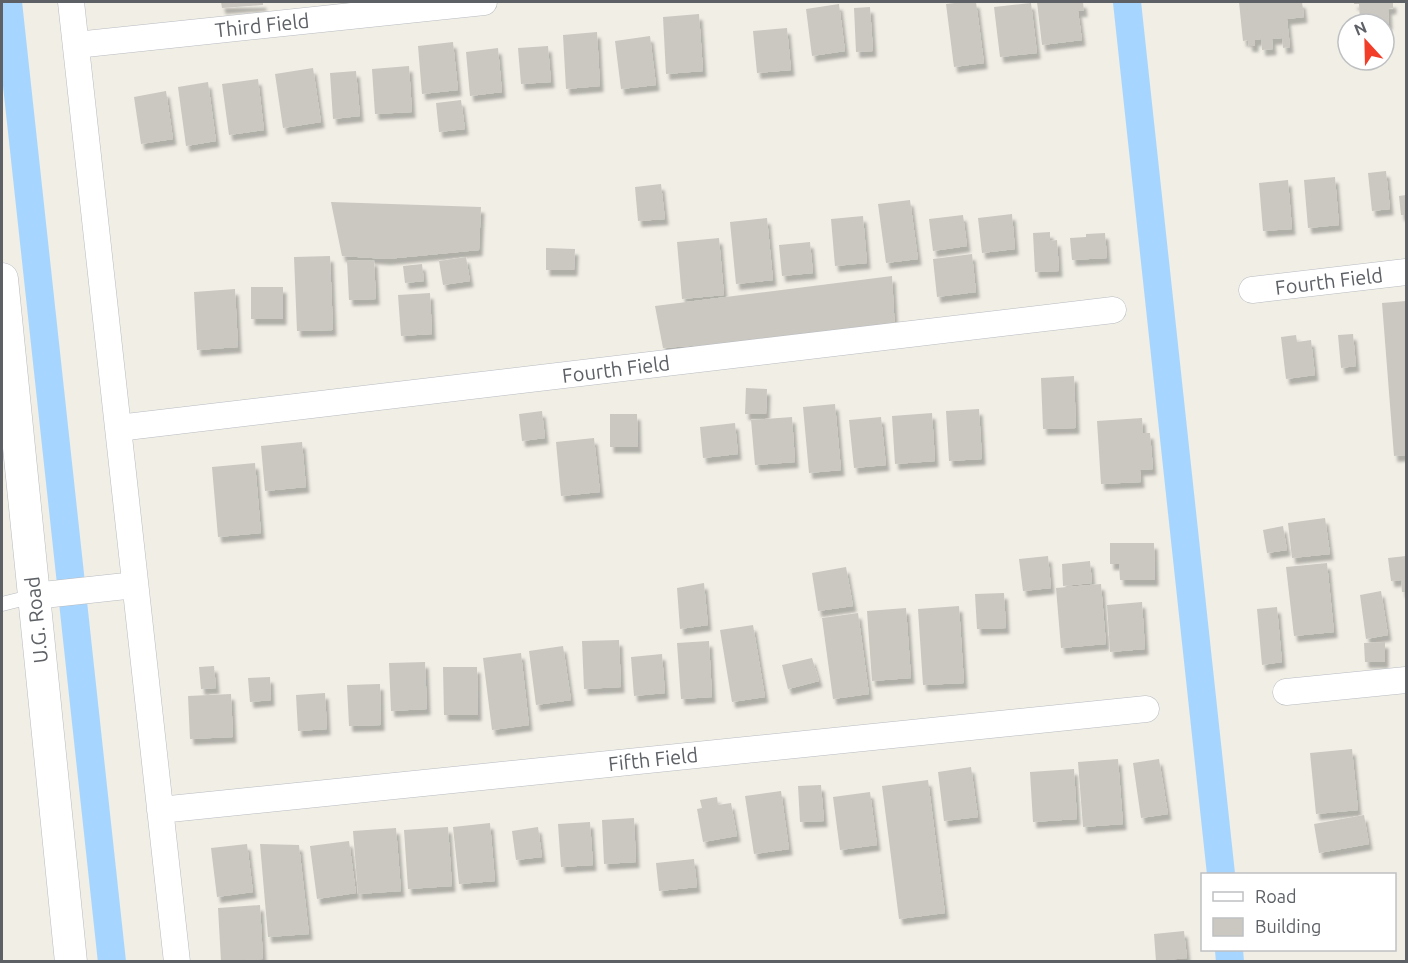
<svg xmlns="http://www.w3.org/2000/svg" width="1408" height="963" font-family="Ubuntu,sans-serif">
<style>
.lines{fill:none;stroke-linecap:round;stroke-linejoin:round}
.canal{stroke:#a6d6ff;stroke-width:28}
.building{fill:#cbc8c2;filter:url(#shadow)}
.service-casing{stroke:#b8bbc0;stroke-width:15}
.minor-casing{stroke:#b8bbc0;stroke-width:27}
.tertiary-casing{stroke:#b8bbc0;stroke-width:33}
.service{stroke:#fff;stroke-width:14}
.minor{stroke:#fff;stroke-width:26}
.tertiary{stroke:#fff;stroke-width:32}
.labels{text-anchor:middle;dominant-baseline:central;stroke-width:5;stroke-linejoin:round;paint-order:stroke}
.street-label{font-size:20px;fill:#5d6166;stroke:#fff}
</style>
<defs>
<filter id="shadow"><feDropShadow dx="3.5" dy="6" stdDeviation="1.5" flood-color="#0004"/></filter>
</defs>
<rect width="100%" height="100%" fill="#f0eee5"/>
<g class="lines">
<!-- canal -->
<path class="canal" d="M8 2 112 962
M1127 2 1221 874
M1229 950 1230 962"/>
</g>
<!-- building -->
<path class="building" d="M221 2H263V5L222 8Z
M963 2H976L984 63 954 67 946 4Z
M1037 2H1083L1084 11H1078L1082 40 1042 45Z
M1239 2H1302L1304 17 1287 19 1290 47 1283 48 1282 38 1272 39 1273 49 1262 50 1261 39 1255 40V46H1249L1248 40 1243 41Z
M1354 2H1393V8L1388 9 1389 24H1371V21H1360L1359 4H1354Z
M1031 3 1037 53 1000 57 994 7Z
M839 4 845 51 812 56 806 9Z
M870 7 873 51 856 52 854 8Z
M699 14 703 71 666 74 663 17Z
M787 28 791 70 757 73 753 31Z
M597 32 600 86 566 89 563 35Z
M650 36 656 85 621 89 615 41Z
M453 42 458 90 422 94 418 46Z
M548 46 551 82 521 84 518 48Z
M498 48 502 92 470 96 466 52Z
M409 66 412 112 375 114 372 69Z
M313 68 321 122 283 128 275 74Z
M356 71 360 116 333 119 330 73Z
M258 79 264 130 229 135 222 84Z
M208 82 216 141 186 146 178 87Z
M166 91 173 139 141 144 134 97Z
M461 100 465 129 439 132 436 103Z
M1386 171 1390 209 1372 211 1368 173Z
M1335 177 1339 225 1308 228 1304 180Z
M1288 180 1292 229 1263 231 1259 183Z
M661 184 665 219 638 221 635 187Z
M1406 195V215H1401L1399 196Z
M910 200 918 259 886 263 878 204Z
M331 202 481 207 479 250 387 259 342 256Z
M1012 214 1015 249 982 253 978 218Z
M963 215 967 246 933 251 929 219Z
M863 216 867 263 835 266 831 219Z
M767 218 773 280 736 284 730 222Z
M1050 232V241L1057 240 1059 271 1035 272 1033 233Z
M1105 233 1107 258 1072 260 1070 238 1086 237V234Z
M719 238 724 295 682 299 677 242Z
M810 242 813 273 782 276 779 245Z
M546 248 575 249 574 270H546Z
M972 254 976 292 937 297 933 259Z
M330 256 333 330 297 331 294 257Z
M466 257 470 281 443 285 439 261Z
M374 260 376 299 349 300 347 261Z
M422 264 424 281 405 283 403 266Z
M892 276 895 331 663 348 655 306Z
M251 287H283V319H251Z
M235 289 238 347 197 350 194 292Z
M430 293 432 334 401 336 398 295Z
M1406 301V455L1394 456 1382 303Z
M1353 334 1356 366 1341 368 1338 335Z
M1296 335 1297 342 1311 340 1315 375 1286 379 1281 337Z
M1074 376 1076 428 1043 429 1041 378Z
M746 388 767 389 766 414H745Z
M835 404 841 470 809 473 803 407Z
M979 409 982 459 949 461 946 411Z
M542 411 545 438 522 441 519 414Z
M932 413 935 461 895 464 892 416Z
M610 414H637L638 447H610Z
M792 417 795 462 755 465 751 420Z
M881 417 886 465 854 468 849 420Z
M1142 418 1143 433H1150L1153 469 1140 470 1141 482 1101 484 1097 421Z
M735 423 738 454 703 458 700 427Z
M594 438 600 492 561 496 556 442Z
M302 442 306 487 265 491 261 446Z
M255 463 261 533 218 537 212 467Z
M1325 518 1330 554 1292 558 1288 523Z
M1283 526 1287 550 1267 553 1263 530Z
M1110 543H1154L1155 580H1120L1119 564H1110Z
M1048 556 1051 588 1023 591 1019 559Z
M1406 556V592H1402L1401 580 1391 581 1388 558Z
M1090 561 1092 583 1063 586 1062 564Z
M1327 563 1334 632 1294 636 1286 567Z
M846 567 853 606 818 611 812 573Z
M704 583 708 625 680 629 677 588Z
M1101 584 1106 644 1061 648 1056 588Z
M1381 591 1388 635 1366 639 1360 595Z
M1004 593 1006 628 977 629 975 594Z
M1142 602 1145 649 1110 652 1107 605Z
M959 606 964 683 923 685 918 609Z
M1277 607 1282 662 1262 665 1257 609Z
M906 608 911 678 872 681 867 611Z
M858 613 869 694 833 699 822 618Z
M753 625 765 697 732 702 720 630Z
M619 640 621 687 584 689 582 641Z
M709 641 712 697 681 699 677 643Z
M1385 642V662H1365L1364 643Z
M563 646 571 700 536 705 529 651Z
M521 653 529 725 492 730 483 658Z
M662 654 665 693 634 696 631 657Z
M812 658 819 681 788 689 782 665Z
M425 662 427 709 391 711 389 663Z
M214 666 216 688 201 689 199 667Z
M443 667H477L478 715H444Z
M270 677 271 700 250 702 248 678Z
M380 684 381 725 349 726 347 685Z
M325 693 327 729 298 731 296 695Z
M231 694 233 737 190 739 188 696Z
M1352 749 1358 810 1316 814 1310 753Z
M1118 759 1123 824 1083 827 1078 762Z
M1159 759 1168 814 1141 818 1133 763Z
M971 767 978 817 944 821 938 772Z
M1074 769 1077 819 1033 822 1030 772Z
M928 780 945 913 899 919 882 786Z
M821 785 824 821 800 822 798 786Z
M781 791 789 849 754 854 745 796Z
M870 792 877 845 840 850 833 797Z
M717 797 718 805 731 803 737 836 703 842 697 809 702 808 700 800Z
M1364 815 1369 844 1319 853 1314 824Z
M634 818 636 862 604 864 602 820Z
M590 822 593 865 561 867 558 824Z
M490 823 495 881 459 884 453 827Z
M448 827 452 886 408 889 404 830Z
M538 827 542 857 516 860 512 831Z
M396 828 401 891 358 894 353 831Z
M349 841 356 893 317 899 310 846Z
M247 844 253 892 217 897 211 848Z
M260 844 299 845 309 934 268 937Z
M694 859 697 887 659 891 656 863Z
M260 905 263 959 221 961 218 908Z
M1184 931 1187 958 1156 961 1154 934Z"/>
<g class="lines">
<defs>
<path id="service" d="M2 604 34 596"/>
<path id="minor" d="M71 2 177 962
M76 45 484 2
M1252 290 1406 272
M118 428 1113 310
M34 596 135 585
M1286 692 1406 680
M160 810 1146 709"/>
<path id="tertiary" d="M2 279 71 962"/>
</defs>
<!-- service casing -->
<use href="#service" class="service-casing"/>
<!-- minor casing -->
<use href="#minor" class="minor-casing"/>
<!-- tertiary casing -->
<use href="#tertiary" class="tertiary-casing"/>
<!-- service -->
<use href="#service" class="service"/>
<!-- minor -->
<use href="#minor" class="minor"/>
<!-- tertiary -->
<use href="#tertiary" class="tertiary"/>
</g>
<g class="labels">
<!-- street labels -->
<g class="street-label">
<text transform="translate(262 25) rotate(-6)">Third Field</text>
<text transform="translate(1329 281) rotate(-7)">Fourth Field</text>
<text transform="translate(616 369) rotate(-7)">Fourth Field</text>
<text transform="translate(36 620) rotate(-96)">U.G. Road</text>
<text transform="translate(653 759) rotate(-6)">Fifth Field</text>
</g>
</g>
<!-- border -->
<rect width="1408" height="963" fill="none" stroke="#5d6166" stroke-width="6"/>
<!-- legend -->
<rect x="1201" y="873" width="195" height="78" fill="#ffffff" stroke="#bec0c2" stroke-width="1.5"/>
<rect x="1213" y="892" width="30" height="9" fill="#ffffff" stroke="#bec0c2" stroke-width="1.5"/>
<text x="1255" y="903" font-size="18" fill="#5d6166">Road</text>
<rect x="1213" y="918" width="30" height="18" fill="#cbc8c2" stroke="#bec0c2" stroke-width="1.5"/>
<text x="1255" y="933" font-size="18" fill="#5d6166">Building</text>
<!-- north arrow -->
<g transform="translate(1366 42) rotate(338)"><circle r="28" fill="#ffffff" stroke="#bec0c2" stroke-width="1.5"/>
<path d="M0-4.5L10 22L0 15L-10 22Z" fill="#f23d29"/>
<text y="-9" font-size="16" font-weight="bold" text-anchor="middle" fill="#5d6166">N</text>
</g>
</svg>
